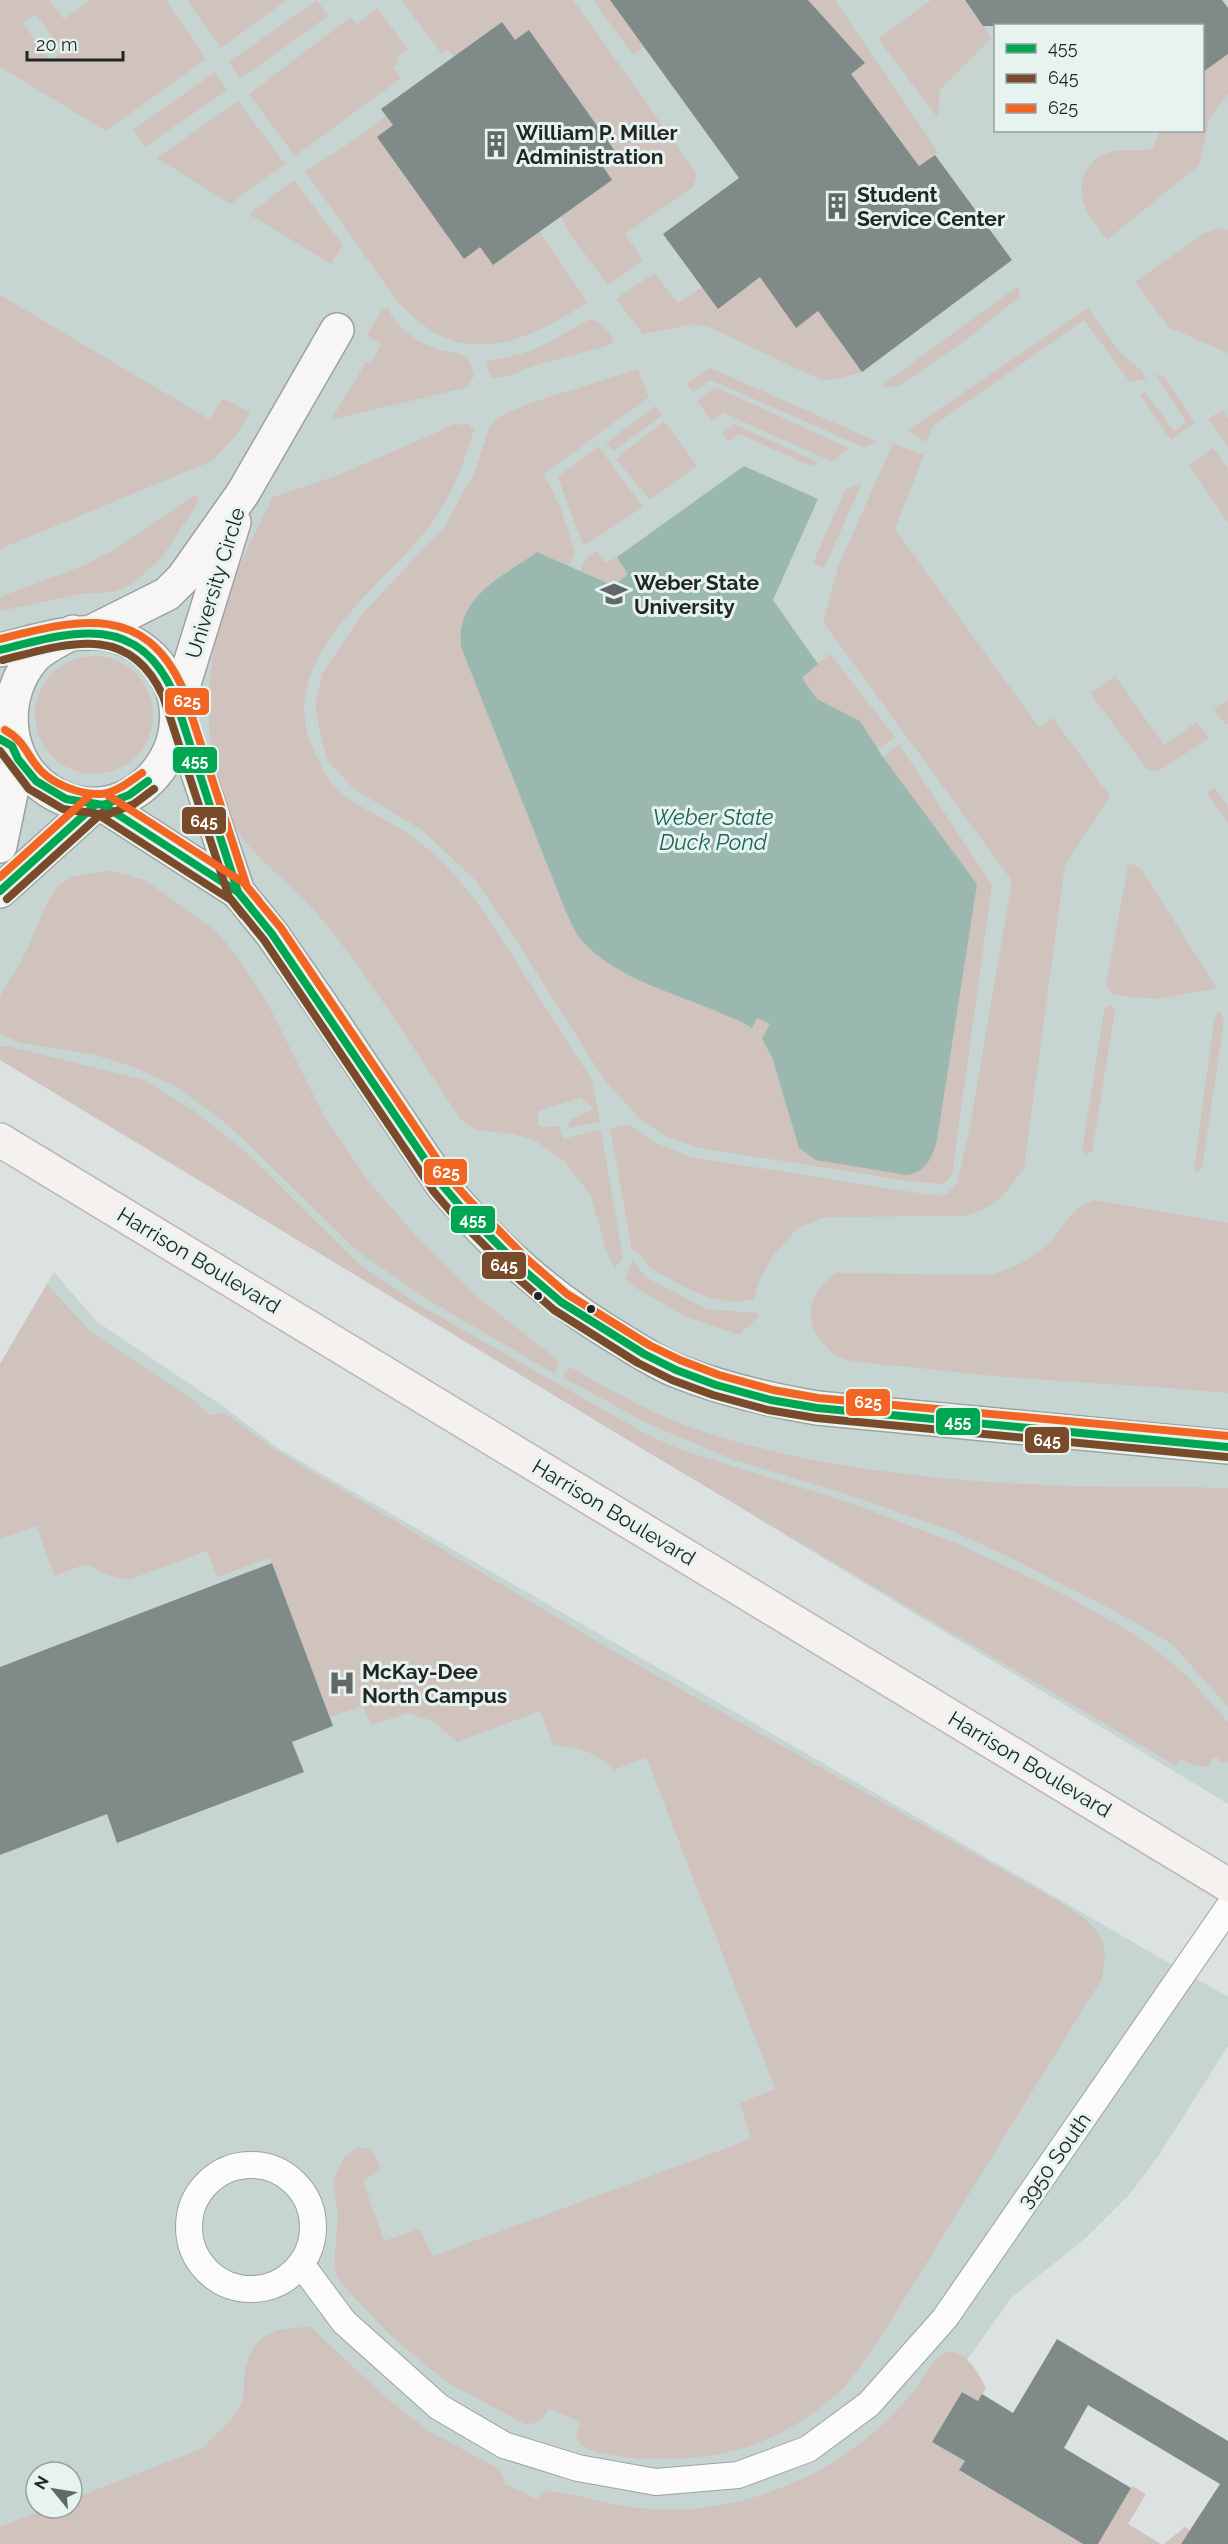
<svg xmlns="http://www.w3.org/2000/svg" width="1228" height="2544" font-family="Raleway,sans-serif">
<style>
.built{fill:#c7d5d2;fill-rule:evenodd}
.green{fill:#d0c2bd;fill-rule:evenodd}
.water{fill:#9ab7b0}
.building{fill:#808a88}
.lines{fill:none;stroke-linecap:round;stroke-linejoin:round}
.street-casing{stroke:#9da2a1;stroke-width:28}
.secondary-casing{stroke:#9da2a1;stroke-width:36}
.primary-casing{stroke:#bbb7b4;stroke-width:36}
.street{stroke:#fafbfa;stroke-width:26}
.secondary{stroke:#f7f6f5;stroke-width:33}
.primary{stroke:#f4f1ef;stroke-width:33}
.bus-1-casing{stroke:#e6f3ef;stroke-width:12}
.bus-2-casing{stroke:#e6f3ef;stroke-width:12}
.bus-3-casing{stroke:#e6f3ef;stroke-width:12}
.bus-1{stroke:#00a651;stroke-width:8}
.bus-2{stroke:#7a4b2a;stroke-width:8}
.bus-3{stroke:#f26522;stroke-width:8}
.bus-dot{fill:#212625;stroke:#e6f3ef;stroke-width:2}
.labels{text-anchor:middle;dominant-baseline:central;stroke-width:6;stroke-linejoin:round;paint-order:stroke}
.poi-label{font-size:21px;font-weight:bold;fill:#212625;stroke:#e6f3ef;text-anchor:start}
.street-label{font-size:21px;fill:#212625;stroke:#e6f3ef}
.water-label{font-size:22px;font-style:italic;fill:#176456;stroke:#e6f3ef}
.line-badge{stroke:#e6f3ef;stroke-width:2}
.badge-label{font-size:16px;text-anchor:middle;font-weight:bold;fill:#fff}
</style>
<rect width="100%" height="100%" fill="#dce2e1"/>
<!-- built -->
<path class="built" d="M0 0H1228V1804L0 1058ZM996 26H1202V130H996Z
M54 1272 96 1321 227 1409 279 1449 1228 1997V2046L1157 2158 1129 2195 1087 2237 1012 2297 967 2360 854 2544H0V1364ZM36 2472H72V2508H36Z"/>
<!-- green -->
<path class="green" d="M0 0H49L64 19 90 0H166L206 59 106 131 0 67ZM36 14 57 44 66 38 72 45 50 61 23 23Z
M187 0H287L221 48Z
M317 0 328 16 240 79 229 62Z
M401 0H573L697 174 693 187 625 234 643 260 608 285 570 234 561 216 612 180 600 162 615 151 529 30 515 40 502 22 454 57 448 50 442 54Z
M593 0H610L644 47 633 55Z
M808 0H835L938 152 919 166 851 74 865 63Z
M931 0H964L992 38 940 90 938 118 878 39Z
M377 8 408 49 396 58 399 62 393 67 401 78 295 156 249 94 351 17 357 24Z
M1228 54V94L1209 119 1199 165 1107 240C1100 230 1088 217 1084 205 1076 180 1088 156 1115 151 1127 149 1140 152 1153 148L1160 131 1202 130 1203 72Z
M215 72 227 90 145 147 133 130Z
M238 101 285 164 230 204 157 158Z
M386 116 393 125 378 137 480 247 493 264 540 232 587 302C545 331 488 361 437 334 422 326 410 314 398 302L305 171 350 143Z
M294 180 343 245 331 264 249 214Z
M1221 228 1228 230V353L1168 327 1135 282 1204 233Z
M655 274 678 303 702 287 718 308 761 277 796 328 818 311 862 372 836 379 821 380 711 328 695 324 643 334 616 299 645 279Z
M1018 286 1020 296 966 340 899 386 886 388 882 385Z
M0 295 209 419 223 398 250 413 238 433 212 461 0 549Z
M388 308C395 326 417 343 437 349 445 351 462 352 468 359 471 363 472 371 474 376L468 387 331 420 363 367 366 362 371 363 381 345 367 335 382 309Z
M1088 308 1119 351 1142 371 1146 379 1130 382 1084 320 933 426 926 442 907 431Z
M590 319 602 324 614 339 610 345 530 367 512 375 492 378 488 369 487 361 517 355 538 348Z
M710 368 876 441 865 448 711 380 693 392 686 384Z
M638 369 649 397 544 474 562 512 575 552 569 566 537 552C501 577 455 596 461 647L566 912C570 920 574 930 579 936 618 986 699 997 752 1028L757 1017 771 1024 762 1039 772 1057 799 1148 816 1160 977 884 883 757 899 744 992 885 952 1175 943 1184 908 1181 700 1148 667 1137 641 1120 605 1081 512 934 475 880 422 830 354 789 328 761 321 738 315 704 322 674 362 614 445 526 475 471 488 430 497 418 527 404Z
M1155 374 1164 377 1195 422 1171 440 1140 395 1145 392 1174 431 1186 422Z
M715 387 849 448 832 462 724 413 712 421 697 401Z
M655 406 662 416 613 451 606 443Z
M1222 410 1228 418V447L1208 419Z
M664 421 697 466 650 500 616 459Z
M468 424 474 430C463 465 455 489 434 520 388 585 270 657 314 751 319 761 324 774 331 783 351 805 382 816 407 833 437 853 461 881 483 910L592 1080 600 1122 568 1128 570 1120 594 1109 580 1098 538 1111V1124L543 1127 559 1126 563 1139 601 1129 623 1258 615 1268 607 1253 591 1196 564 1161 534 1140 513 1134 477 1130 461 1120C418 1056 378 990 330 929 319 916 308 903 297 892 279 875 260 861 245 841 197 778 202 663 229 592 241 559 258 528 273 497L341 474 453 425Z
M734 424 818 462 811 466 739 434 728 442 723 433Z
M893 443 924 455 895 529 1039 727 1053 718 1110 796 1065 865 1024 1168C1006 1193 995 1210 963 1216L825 1217 798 1228 774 1254 759 1281 754 1299C722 1307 696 1294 668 1278 662 1275 653 1271 648 1265 642 1258 642 1253 632 1250L610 1128 629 1124 652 1141 690 1157 937 1196 947 1194 957 1183 968 1137 1012 881 823 622 838 567Z
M598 446 643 507 583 546 558 477Z
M1213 448 1228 468V523L1189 465Z
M862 483 824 568 813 563 845 490Z
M196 494 199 501 163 556 134 583 114 592 80 594 0 611V597L85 565 117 548Z
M596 551 605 563 617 557 629 574 614 586 580 571 587 558Z
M830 654 895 737 878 749 860 721 817 699 801 677Z
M35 715a59 59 0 1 1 118 0a59 59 0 1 1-118 0Z
M1115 676 1164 745 1197 722 1209 738 1157 772 1147 769 1090 693Z
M1228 699V723L1226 725 1214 710Z
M1215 788 1228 807V823L1207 794 1210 790Z
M1133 864 1141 869 1217 988 1159 999 1112 995 1106 985 1128 865Z
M109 870 145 880 216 931 236 955 265 998 324 1116 369 1182 418 1238 480 1299 559 1361 555 1374 430 1301 357 1251 244 1140 217 1116 173 1085 131 1066 92 1054 21 1043 0 1034V996L24 956 48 901 57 887 71 877Z
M1112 1005 1115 1011 1092 1152 1087 1154 1082 1151 1103 1017 1105 1008Z
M1220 1011 1224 1020 1202 1169 1197 1172 1194 1169 1214 1021 1216 1015Z
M7 1046 144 1080 196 1112 247 1153 359 1264 421 1306 648 1435 682 1450 856 1505 963 1546 1056 1590 1131 1632 1162 1655 1186 1675 1228 1722V1762L1219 1763V1756L1211 1758 1209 1767 1191 1764 1181 1759 1176 1766 1168 1761 646 1451 0 1060V1046Z
M1095 1200 1228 1223V1393C1122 1383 1016 1381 911 1367 893 1365 853 1364 839 1357 833 1355 829 1350 825 1345 801 1320 809 1292 836 1273L989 1275C1013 1268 1033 1259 1051 1241 1066 1224 1072 1206 1095 1200Z
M632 1260 646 1277 706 1309 758 1313 756 1319 739 1335 684 1316 631 1285 625 1279Z
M47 1284 91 1332 195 1401 209 1415 225 1413 272 1448 622 1656 1060 1902C1095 1926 1113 1934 1101 1980L879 2340C866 2357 855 2377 840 2391 788 2439 730 2460 660 2459 648 2459 636 2459 624 2457 607 2454 584 2454 576 2437L581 2422 549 2409C542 2420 539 2424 525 2424L450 2384 423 2363 389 2334 339 2281 334 2267 338 2215 333 2181 344 2157 358 2147C374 2149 376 2155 381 2169L363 2181 384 2241 419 2229 433 2256 751 2139 740 2103 775 2089 646 1757 614 1770C593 1752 581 1746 554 1746L540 1711 457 1742 433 1721 408 1713 371 1725 363 1706 330 1717 270 1558 217 1577 207 1551 128 1580 108 1575 86 1564 54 1576 37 1526 0 1539V1364Z
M570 1367C614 1392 657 1417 705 1432 816 1469 952 1482 1069 1486 1122 1487 1175 1486 1228 1488V1707L1172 1644 1120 1614 1013 1559 950 1530 846 1494 734 1460 651 1425 562 1377Z
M311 2327 384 2396 427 2430 495 2467 501 2472 505 2484 537 2499 543 2492C556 2488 601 2502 618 2505 682 2517 749 2505 808 2476 850 2456 887 2424 916 2388 925 2378 934 2353 949 2352 966 2350 980 2375 986 2388L978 2401 962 2392 933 2442 965 2461 960 2471 1083 2544H0V2527L49 2508H72V2499L203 2448C216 2432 237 2420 243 2398 245 2389 242 2379 245 2370 254 2331 276 2328 311 2327Z
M1132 2486 1146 2494 1128 2524 1161 2544H1098Z
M1185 2527 1190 2530 1181 2544H1164Z"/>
<!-- water -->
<path class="water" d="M744 466 818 499 773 600 818 664 802 678 817 699 860 721 883 757 977 884 937 1140C932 1158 926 1172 907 1175L816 1160 799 1148 772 1057 762 1039 770 1024 757 1018 752 1028C700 998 617 985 579 937 574 930 570 920 566 912L461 647C455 596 502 577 537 552L614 586 628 574 617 557Z"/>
<!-- building -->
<path class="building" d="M610 0H808L865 63 851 74 919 166 935 155 1012 260 862 372 818 311 796 328 760 277 718 309 663 234 739 178Z
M965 0H1222L1228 8V54L1203 72V26H983Z
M502 22 515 40 529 30 615 151 600 162 612 180 493 265 480 247 464 259 377 137 393 125 381 109Z
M272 1563 333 1726 292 1742 304 1772 117 1843 107 1814 0 1855V1667Z
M1057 2339 1228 2441V2544H1181L1220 2484 1088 2405 1064 2448 1131 2488 1098 2544H1083L959 2470 965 2461 932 2442 962 2392 978 2401 982 2394 1013 2413Z"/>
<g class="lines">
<defs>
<path id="street" d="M189 2227a62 62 0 1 1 124 0a62 62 0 1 1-124 0Z
M301 2264 344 2322 439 2407 504 2445 578 2468 656 2482 738 2475 808 2449 869 2404 945 2318 1228 1908"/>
<path id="secondary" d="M89 633 167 594 183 578 243 493 337 330
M0 650C34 642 68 630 103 633 124 636 144 647 157 663 217 737 128 843 48 790 3 760 0 694 35 656 46 646 60 640 73 632
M177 706 234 522
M178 714 238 892
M103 805 238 892 272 934 320 1003 443 1186C497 1250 549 1297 621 1340 639 1351 657 1363 677 1371 722 1389 770 1400 817 1408L1228 1447
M0 846 18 759
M0 891 95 805"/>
<path id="primary" d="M0 1140 1228 1885"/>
</defs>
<!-- street casing -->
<use href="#street" class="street-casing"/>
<!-- secondary casing -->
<use href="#secondary" class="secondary-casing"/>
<!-- primary casing -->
<use href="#primary" class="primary-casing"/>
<!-- street -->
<use href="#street" class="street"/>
<!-- secondary -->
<use href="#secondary" class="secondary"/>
<!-- primary -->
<use href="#primary" class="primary"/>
<defs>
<path id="bus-1" d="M0 650C70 632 136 611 173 692L238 892 272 934 443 1186 460 1206 521 1268 561 1302 644 1354 676 1370 716 1385 771 1400 817 1408 1228 1447
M0 739 12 746 18 759 36 781 66 799 103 805 129 795 148 781
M103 805 238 892 251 908
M0 891 95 805"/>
<path id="bus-2" d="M3 660C66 644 129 621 163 696L229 897 264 940 434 1192 452 1213 514 1275 554 1310 638 1363 672 1380 713 1395 768 1410 816 1418 1227 1457
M0 751 29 789 63 809 106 815 134 804 154 789
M97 814 231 900 243 915
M7 899 102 813"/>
<path id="bus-3" d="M0 639C76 620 144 601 183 689L247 887 281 928 451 1180 468 1199 528 1260 567 1294 649 1345 680 1360 719 1375 773 1390 818 1398 1228 1436
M5 730C26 742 26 755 41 771 55 785 81 795 101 794 116 793 130 781 142 773
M109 796 244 883 259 901
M0 877 88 797"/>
</defs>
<!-- bus-1 casing -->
<use href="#bus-1" class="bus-1-casing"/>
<!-- bus-2 casing -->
<use href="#bus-2" class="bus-2-casing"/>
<!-- bus-3 casing -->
<use href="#bus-3" class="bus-3-casing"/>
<!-- bus-1 -->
<use href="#bus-1" class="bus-1"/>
<!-- bus-2 -->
<use href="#bus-2" class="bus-2"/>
<!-- bus-3 -->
<use href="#bus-3" class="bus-3"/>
</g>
<!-- icons -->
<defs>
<symbol id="building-bare" viewBox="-9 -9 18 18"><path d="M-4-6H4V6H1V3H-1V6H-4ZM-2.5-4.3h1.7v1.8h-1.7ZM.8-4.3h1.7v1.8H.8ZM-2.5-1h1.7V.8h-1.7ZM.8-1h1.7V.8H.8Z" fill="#626867" stroke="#e6f3ef" stroke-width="2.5" paint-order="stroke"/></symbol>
<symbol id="university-bare" viewBox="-9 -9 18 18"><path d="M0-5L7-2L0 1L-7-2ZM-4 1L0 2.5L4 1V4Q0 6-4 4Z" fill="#626867" stroke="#e6f3ef" stroke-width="2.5" paint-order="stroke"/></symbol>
<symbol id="hospital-bare" viewBox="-9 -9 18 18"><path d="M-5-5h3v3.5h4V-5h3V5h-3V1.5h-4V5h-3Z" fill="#626867" stroke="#e6f3ef" stroke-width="2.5" paint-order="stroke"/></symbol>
</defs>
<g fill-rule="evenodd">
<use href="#building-bare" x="477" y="125" width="38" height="38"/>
<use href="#building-bare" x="818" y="187" width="38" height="38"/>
<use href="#university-bare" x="595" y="575" width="38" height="38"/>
<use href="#hospital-bare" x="323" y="1664" width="38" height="38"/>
</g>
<!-- markers -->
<g class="bus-dot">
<circle cx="538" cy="1296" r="5"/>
<circle cx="591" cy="1309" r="5"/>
</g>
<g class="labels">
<!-- poi labels -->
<g class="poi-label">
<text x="516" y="132">William P. Miller<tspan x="516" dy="24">Administration</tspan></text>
<text x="857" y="194">Student<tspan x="857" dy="24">Service Center</tspan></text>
<text x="634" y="582">Weber State<tspan x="634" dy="24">University</tspan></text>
<text x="362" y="1671">McKay-Dee<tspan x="362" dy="24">North Campus</tspan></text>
</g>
<!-- street labels -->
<g class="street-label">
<text transform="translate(215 583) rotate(-73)">University Circle</text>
<text transform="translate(199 1260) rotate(31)">Harrison Boulevard</text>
<text transform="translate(614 1512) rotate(31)">Harrison Boulevard</text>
<text transform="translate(1030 1764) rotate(31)">Harrison Boulevard</text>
<text transform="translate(1054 2160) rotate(-55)">3950 South</text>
</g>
<!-- water labels -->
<g class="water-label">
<text x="713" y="817">Weber State<tspan x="713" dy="25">Duck Pond</tspan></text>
</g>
</g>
<g class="line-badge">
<rect x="164" y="687" width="46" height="29" rx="6" fill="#f26522"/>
<rect x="172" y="746" width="46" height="28" rx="6" fill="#00a651"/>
<rect x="181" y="806" width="46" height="29" rx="6" fill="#7a4b2a"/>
<rect x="423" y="1158" width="45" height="28" rx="6" fill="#f26522"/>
<rect x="450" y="1205" width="46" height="29" rx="6" fill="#00a651"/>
<rect x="481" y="1251" width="46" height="29" rx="6" fill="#7a4b2a"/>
<rect x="845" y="1388" width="46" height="29" rx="6" fill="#f26522"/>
<rect x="935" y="1407" width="46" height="29" rx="6" fill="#00a651"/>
<rect x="1024" y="1426" width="46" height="28" rx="6" fill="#7a4b2a"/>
</g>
<g class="badge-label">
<text x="187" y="707">625</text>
<text x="195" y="766">455</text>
<text x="204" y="827">645</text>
<text x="446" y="1178">625</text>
<text x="473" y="1225">455</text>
<text x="504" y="1271">645</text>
<text x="868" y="1408">625</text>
<text x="958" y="1427">455</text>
<text x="1047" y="1446">645</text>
</g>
<!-- legend -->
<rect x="994" y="24" width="210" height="108" fill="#e6f3ef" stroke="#97a19e" stroke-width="1.5"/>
<rect x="1006" y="44" width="30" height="9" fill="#00a651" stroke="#97a19e" stroke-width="1.5"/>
<text x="1048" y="54" font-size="18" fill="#212625">455</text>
<rect x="1006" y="74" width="30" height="9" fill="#7a4b2a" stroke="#97a19e" stroke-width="1.5"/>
<text x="1048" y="84" font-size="18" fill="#212625">645</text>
<rect x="1006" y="104" width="30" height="9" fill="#f26522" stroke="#97a19e" stroke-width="1.5"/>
<text x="1048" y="114" font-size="18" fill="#212625">625</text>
<!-- north arrow -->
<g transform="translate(54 2490) rotate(300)"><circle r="28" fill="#e6f3ef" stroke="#97a19e" stroke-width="1.5"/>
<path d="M0-4.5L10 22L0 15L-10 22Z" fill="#626867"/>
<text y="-9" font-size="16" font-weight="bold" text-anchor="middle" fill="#212625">N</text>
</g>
<!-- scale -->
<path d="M27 51v9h96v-9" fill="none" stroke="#212625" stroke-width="3"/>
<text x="36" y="51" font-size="18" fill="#212625" stroke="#e6f3ef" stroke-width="4.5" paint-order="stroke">20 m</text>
</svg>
